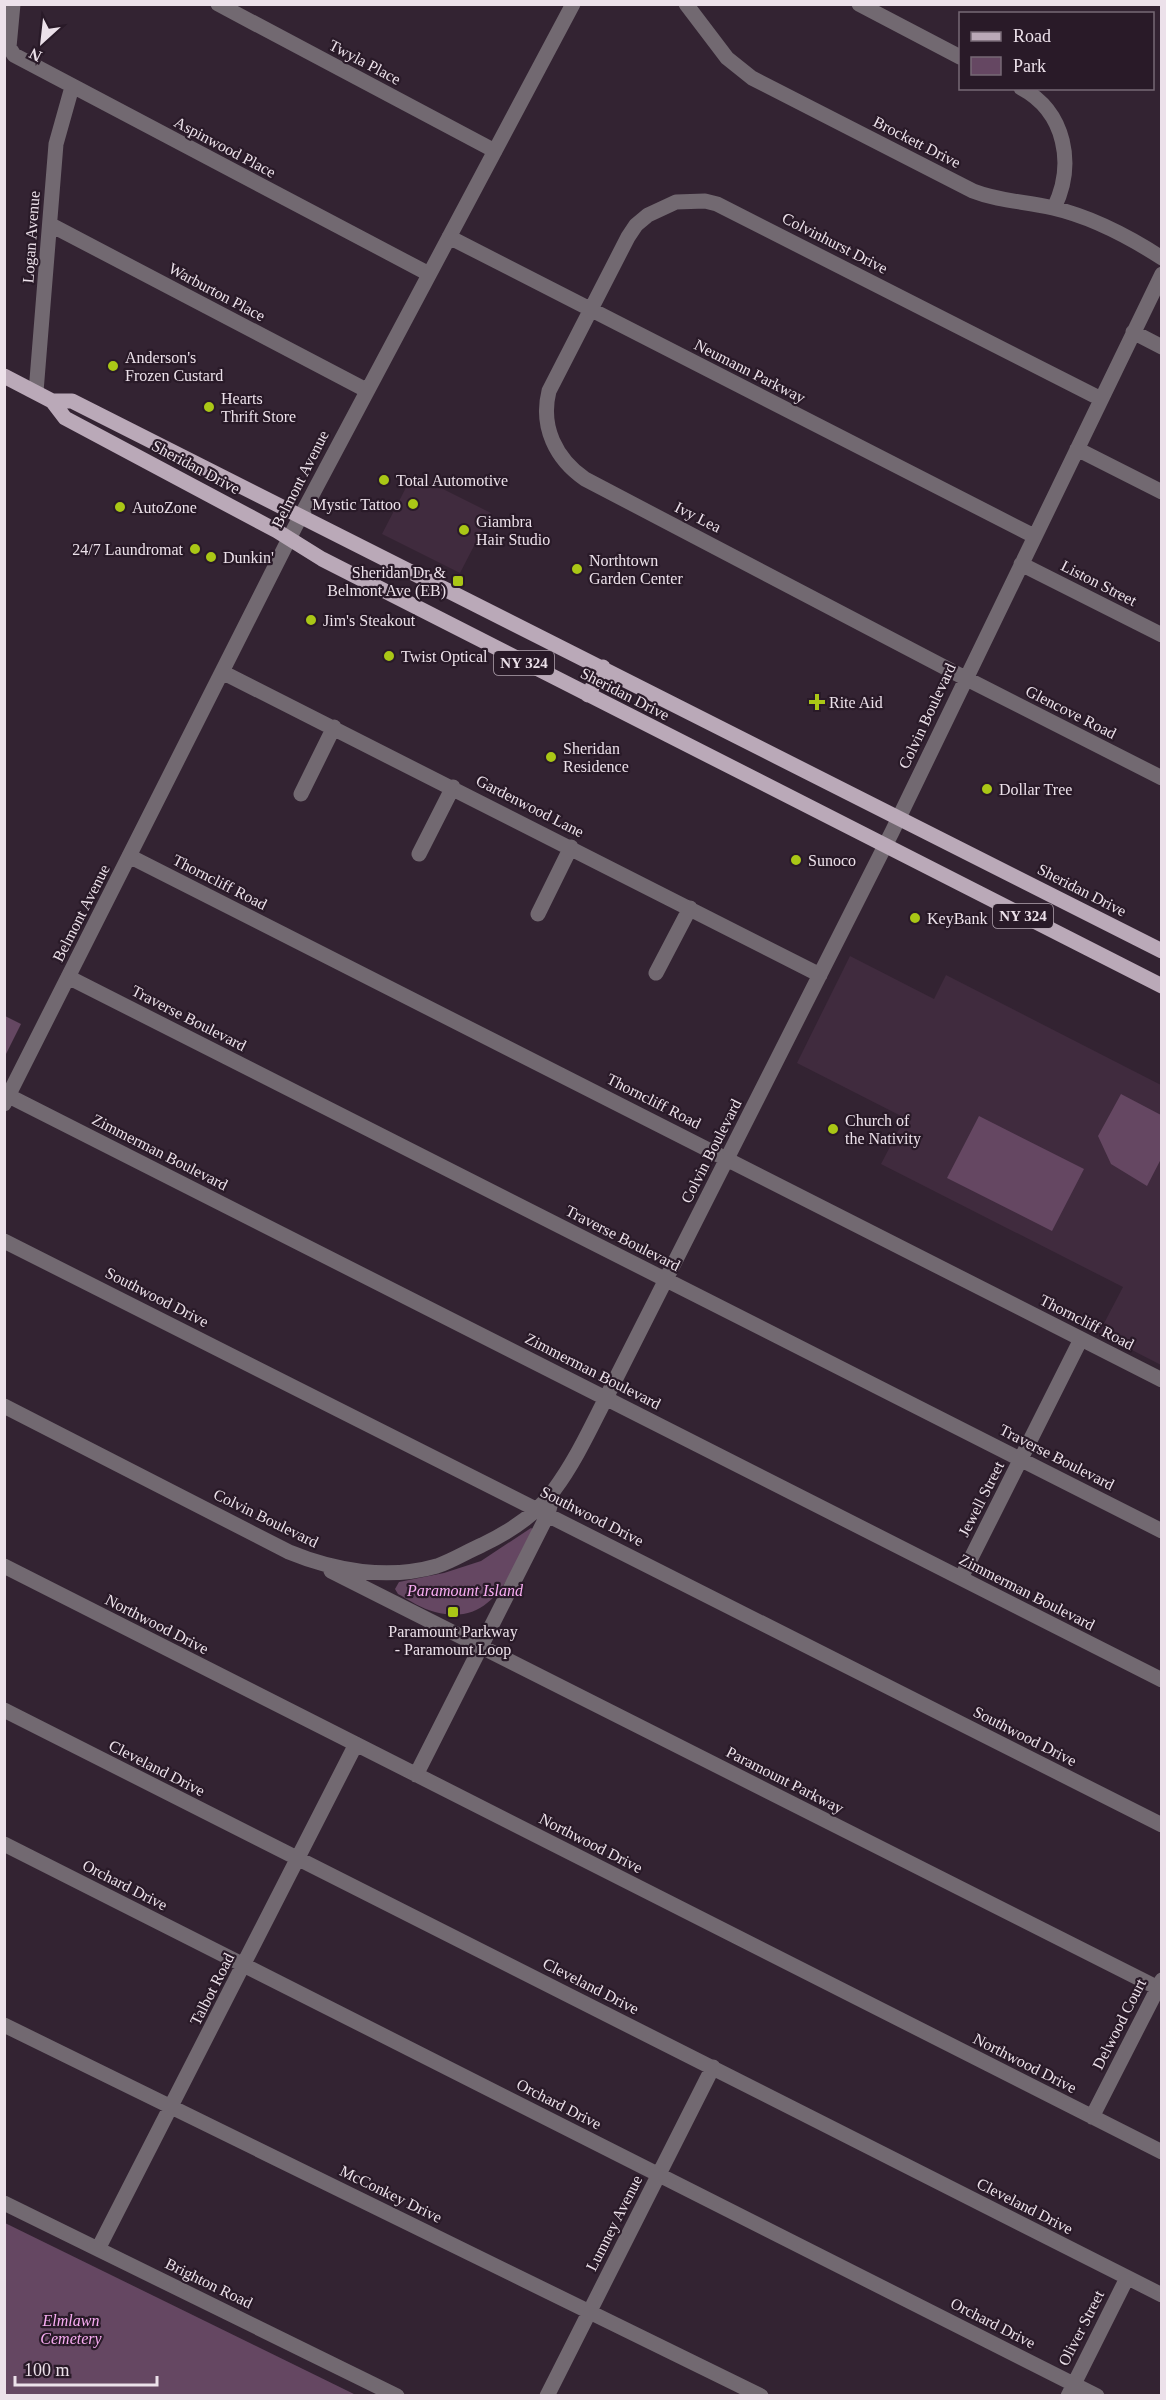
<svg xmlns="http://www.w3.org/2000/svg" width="1166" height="2400" font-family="Georgia,serif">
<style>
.built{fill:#402b3e}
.green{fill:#654762}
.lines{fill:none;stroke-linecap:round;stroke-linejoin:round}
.minor{stroke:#726971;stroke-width:15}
.major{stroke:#baa9b8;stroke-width:15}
.poi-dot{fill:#aac716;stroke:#291a28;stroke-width:2}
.labels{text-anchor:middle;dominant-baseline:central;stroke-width:4.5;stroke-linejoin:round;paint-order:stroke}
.shield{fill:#291a28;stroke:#b2a5b0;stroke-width:1.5}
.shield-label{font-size:15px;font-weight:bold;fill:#ece1ea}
.street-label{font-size:16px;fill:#ece1ea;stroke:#291a28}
.poi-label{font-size:16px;fill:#ece1ea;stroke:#291a28;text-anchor:start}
.park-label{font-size:16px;font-style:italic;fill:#f9adf3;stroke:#291a28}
</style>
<rect width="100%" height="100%" fill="#332332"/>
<!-- built -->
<path class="built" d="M413 474 491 513 460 573 382 534Z
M850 956 934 999 946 975 1161 1085V1365L1099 1333 1123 1287 881 1164 905 1118 797 1063Z"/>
<!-- green -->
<path class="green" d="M5 1016 21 1024 5 1056Z
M1121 1094 1161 1115V1159L1147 1186 1111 1164 1098 1136Z
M979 1116 1084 1169 1052 1231 947 1178Z
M531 1528 533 1529C512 1570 494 1628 435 1612 422 1609 409 1600 398 1594L395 1589 399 1582 444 1573 481 1561Z
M5 2223 356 2395H5Z"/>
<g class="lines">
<!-- minor -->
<path class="minor" d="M13 4 9 47 14 55 429 274
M218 4 495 151
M686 4 727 58 752 78 973 191C1001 202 1025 201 1053 208 1092 217 1128 236 1162 258
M859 4 960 57
M1021 88C1066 112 1075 165 1054 208
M51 225 366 390
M449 237 1034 536
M1133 332 1162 347
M36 392 56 144 72 87
M1101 399 717 204 705 201 676 202 648 215 636 225 628 237 549 391C540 427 556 459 585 479L965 678 1162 778
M1077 449 1162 492
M1021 564 1162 635
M222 672 820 975
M301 794 334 727
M419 854 453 787
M129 856 1162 1380
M538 914 571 847
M656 973 690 908
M68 977 1162 1531
M9 1096 1162 1680
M4 1104 295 527 573 4
M4 1241 1162 1825
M4 1406 289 1552C335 1571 388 1580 437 1566 452 1561 468 1551 482 1545 509 1532 537 1514 554 1490 575 1462 590 1429 606 1398L892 832 1162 274
M4 1566 1162 2152
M331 1571 1162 1990
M961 1578 1081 1339
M4 1710 1162 2295
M416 1775 548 1514 550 1506
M4 1844 1097 2396
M4 2025 761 2396
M1092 2117 1162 1980
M4 2203 397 2396
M98 2249 356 1744
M547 2396 713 2067
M1068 2396 1127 2278"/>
<!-- major -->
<path class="major" d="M4 376 52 401 65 418 277 531 322 559 1162 986
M52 401H72L1162 951
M588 695 603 667"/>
</g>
<!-- markers -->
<g class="poi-dot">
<circle cx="113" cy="366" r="6"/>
<circle cx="209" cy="407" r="6"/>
<circle cx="384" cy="480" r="6"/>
<circle cx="413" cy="504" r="6"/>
<circle cx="120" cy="507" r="6"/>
<circle cx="464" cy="530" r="6"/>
<circle cx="195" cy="549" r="6"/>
<circle cx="211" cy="557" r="6"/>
<circle cx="577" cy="569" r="6"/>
<rect x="452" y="575" width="12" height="12" rx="3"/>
<circle cx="311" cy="620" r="6"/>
<circle cx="389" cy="656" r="6"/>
<path d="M814 693h6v6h6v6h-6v6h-6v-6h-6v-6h6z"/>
<circle cx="551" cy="757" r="6"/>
<circle cx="987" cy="789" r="6"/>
<circle cx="796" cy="860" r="6"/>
<circle cx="915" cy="918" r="6"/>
<circle cx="833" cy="1129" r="6"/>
<rect x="447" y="1606" width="12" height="12" rx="3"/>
</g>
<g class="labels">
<!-- shield labels -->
<g class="shield">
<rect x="494" y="651" width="60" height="24" rx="4.5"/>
<rect x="993" y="904" width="60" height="24" rx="4.5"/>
</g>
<g class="shield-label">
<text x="524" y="663">NY 324</text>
<text x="1023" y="916">NY 324</text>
</g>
<!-- street labels -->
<g class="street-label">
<text transform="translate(365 62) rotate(28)">Twyla Place</text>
<text transform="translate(917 142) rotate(27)">Brockett Drive</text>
<text transform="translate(225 147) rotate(28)">Aspinwood Place</text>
<text transform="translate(31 237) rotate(-86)">Logan Avenue</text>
<text transform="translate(835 243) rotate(27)">Colvinhurst Drive</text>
<text transform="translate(217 292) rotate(28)">Warburton Place</text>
<text transform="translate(750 371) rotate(27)">Neumann Parkway</text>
<text transform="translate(196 467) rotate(28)">Sheridan Drive</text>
<text transform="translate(300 479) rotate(-63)">Belmont Avenue</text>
<text transform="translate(698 517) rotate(27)">Ivy Lea</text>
<text transform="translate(1099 583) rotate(27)">Liston Street</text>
<text transform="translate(625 694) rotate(27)">Sheridan Drive</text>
<text transform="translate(1071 712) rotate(27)">Glencove Road</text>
<text transform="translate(927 716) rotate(-65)">Colvin Boulevard</text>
<text transform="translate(530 806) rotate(27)">Gardenwood Lane</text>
<text transform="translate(220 882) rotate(27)">Thorncliff Road</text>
<text transform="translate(1082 890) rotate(27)">Sheridan Drive</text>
<text transform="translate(81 913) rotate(-63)">Belmont Avenue</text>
<text transform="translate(189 1018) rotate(27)">Traverse Boulevard</text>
<text transform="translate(654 1101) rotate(27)">Thorncliff Road</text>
<text transform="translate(711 1151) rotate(-63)">Colvin Boulevard</text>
<text transform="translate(160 1152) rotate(27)">Zimmerman Boulevard</text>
<text transform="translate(623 1238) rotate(27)">Traverse Boulevard</text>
<text transform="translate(157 1297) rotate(27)">Southwood Drive</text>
<text transform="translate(1087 1322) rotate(27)">Thorncliff Road</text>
<text transform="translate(593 1371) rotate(27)">Zimmerman Boulevard</text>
<text transform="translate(1057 1457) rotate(27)">Traverse Boulevard</text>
<text transform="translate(981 1499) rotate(-63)">Jewell Street</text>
<text transform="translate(592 1516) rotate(27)">Southwood Drive</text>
<text transform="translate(266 1518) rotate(26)">Colvin Boulevard</text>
<text transform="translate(1027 1592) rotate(27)">Zimmerman Boulevard</text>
<text transform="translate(157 1624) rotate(27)">Northwood Drive</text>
<text transform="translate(1025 1736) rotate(27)">Southwood Drive</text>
<text transform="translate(157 1768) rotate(27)">Cleveland Drive</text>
<text transform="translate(785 1780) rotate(27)">Paramount Parkway</text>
<text transform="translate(591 1843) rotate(27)">Northwood Drive</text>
<text transform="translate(125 1885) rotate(27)">Orchard Drive</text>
<text transform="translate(591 1986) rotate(27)">Cleveland Drive</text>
<text transform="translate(212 1989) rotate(-63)">Talbot Road</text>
<text transform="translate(1119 2024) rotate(-63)">Delwood Court</text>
<text transform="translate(1025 2063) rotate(27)">Northwood Drive</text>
<text transform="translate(559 2104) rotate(27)">Orchard Drive</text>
<text transform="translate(391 2194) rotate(26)">McConkey Drive</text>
<text transform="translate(1025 2206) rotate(27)">Cleveland Drive</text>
<text transform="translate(614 2223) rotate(-63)">Lumney Avenue</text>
<text transform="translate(209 2283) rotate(26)">Brighton Road</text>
<text transform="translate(993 2323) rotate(27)">Orchard Drive</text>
<text transform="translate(1081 2328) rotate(-63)">Oliver Street</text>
</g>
<!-- poi labels -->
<g class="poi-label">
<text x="125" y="357">Anderson's<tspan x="125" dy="18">Frozen Custard</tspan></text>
<text x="221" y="398">Hearts<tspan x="221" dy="18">Thrift Store</tspan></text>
<text x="396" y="480">Total Automotive</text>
<text x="401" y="504" text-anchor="end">Mystic Tattoo</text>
<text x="132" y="507">AutoZone</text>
<text x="476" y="521">Giambra<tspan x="476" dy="18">Hair Studio</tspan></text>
<text x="183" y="549" text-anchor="end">24/7 Laundromat</text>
<text x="223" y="557">Dunkin'</text>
<text x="589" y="560">Northtown<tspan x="589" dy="18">Garden Center</tspan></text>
<text x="446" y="572" text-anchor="end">Sheridan Dr &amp;<tspan x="446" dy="18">Belmont Ave (EB)</tspan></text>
<text x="323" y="620">Jim's Steakout</text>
<text x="401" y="656">Twist Optical</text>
<text x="829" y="702">Rite Aid</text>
<text x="563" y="748">Sheridan<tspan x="563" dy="18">Residence</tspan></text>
<text x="999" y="789">Dollar Tree</text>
<text x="808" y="860">Sunoco</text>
<text x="927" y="918">KeyBank</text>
<text x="845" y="1120">Church of<tspan x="845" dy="18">the Nativity</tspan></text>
<text x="453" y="1631" text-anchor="middle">Paramount Parkway<tspan x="453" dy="18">- Paramount Loop</tspan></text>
</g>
<!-- park labels -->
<g class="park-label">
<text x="465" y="1590">Paramount Island</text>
<text x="71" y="2320">Elmlawn<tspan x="71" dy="18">Cemetery</tspan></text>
</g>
</g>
<!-- border -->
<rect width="1166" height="2400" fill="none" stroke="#ece1ea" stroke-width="12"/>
<!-- legend -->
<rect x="959" y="12" width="195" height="78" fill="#291a28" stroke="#776a76" stroke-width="1.5"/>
<rect x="971" y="32" width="30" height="9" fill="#baa9b8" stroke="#776a76" stroke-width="1.5"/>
<text x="1013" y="42" font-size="18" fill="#ece1ea">Road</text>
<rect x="971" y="57" width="30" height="18" fill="#654762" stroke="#776a76" stroke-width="1.5"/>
<text x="1013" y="72" font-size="18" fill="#ece1ea">Park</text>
<!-- north arrow -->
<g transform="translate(42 42) rotate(207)" stroke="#291a28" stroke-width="4.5" paint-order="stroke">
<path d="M0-4.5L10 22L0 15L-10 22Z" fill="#ece1ea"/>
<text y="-9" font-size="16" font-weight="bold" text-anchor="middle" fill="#ece1ea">N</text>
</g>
<!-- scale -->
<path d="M15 2376v9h142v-9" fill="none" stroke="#ece1ea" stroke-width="3"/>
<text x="24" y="2376" font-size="18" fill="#ece1ea" stroke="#291a28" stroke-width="4.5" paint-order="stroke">100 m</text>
</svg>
